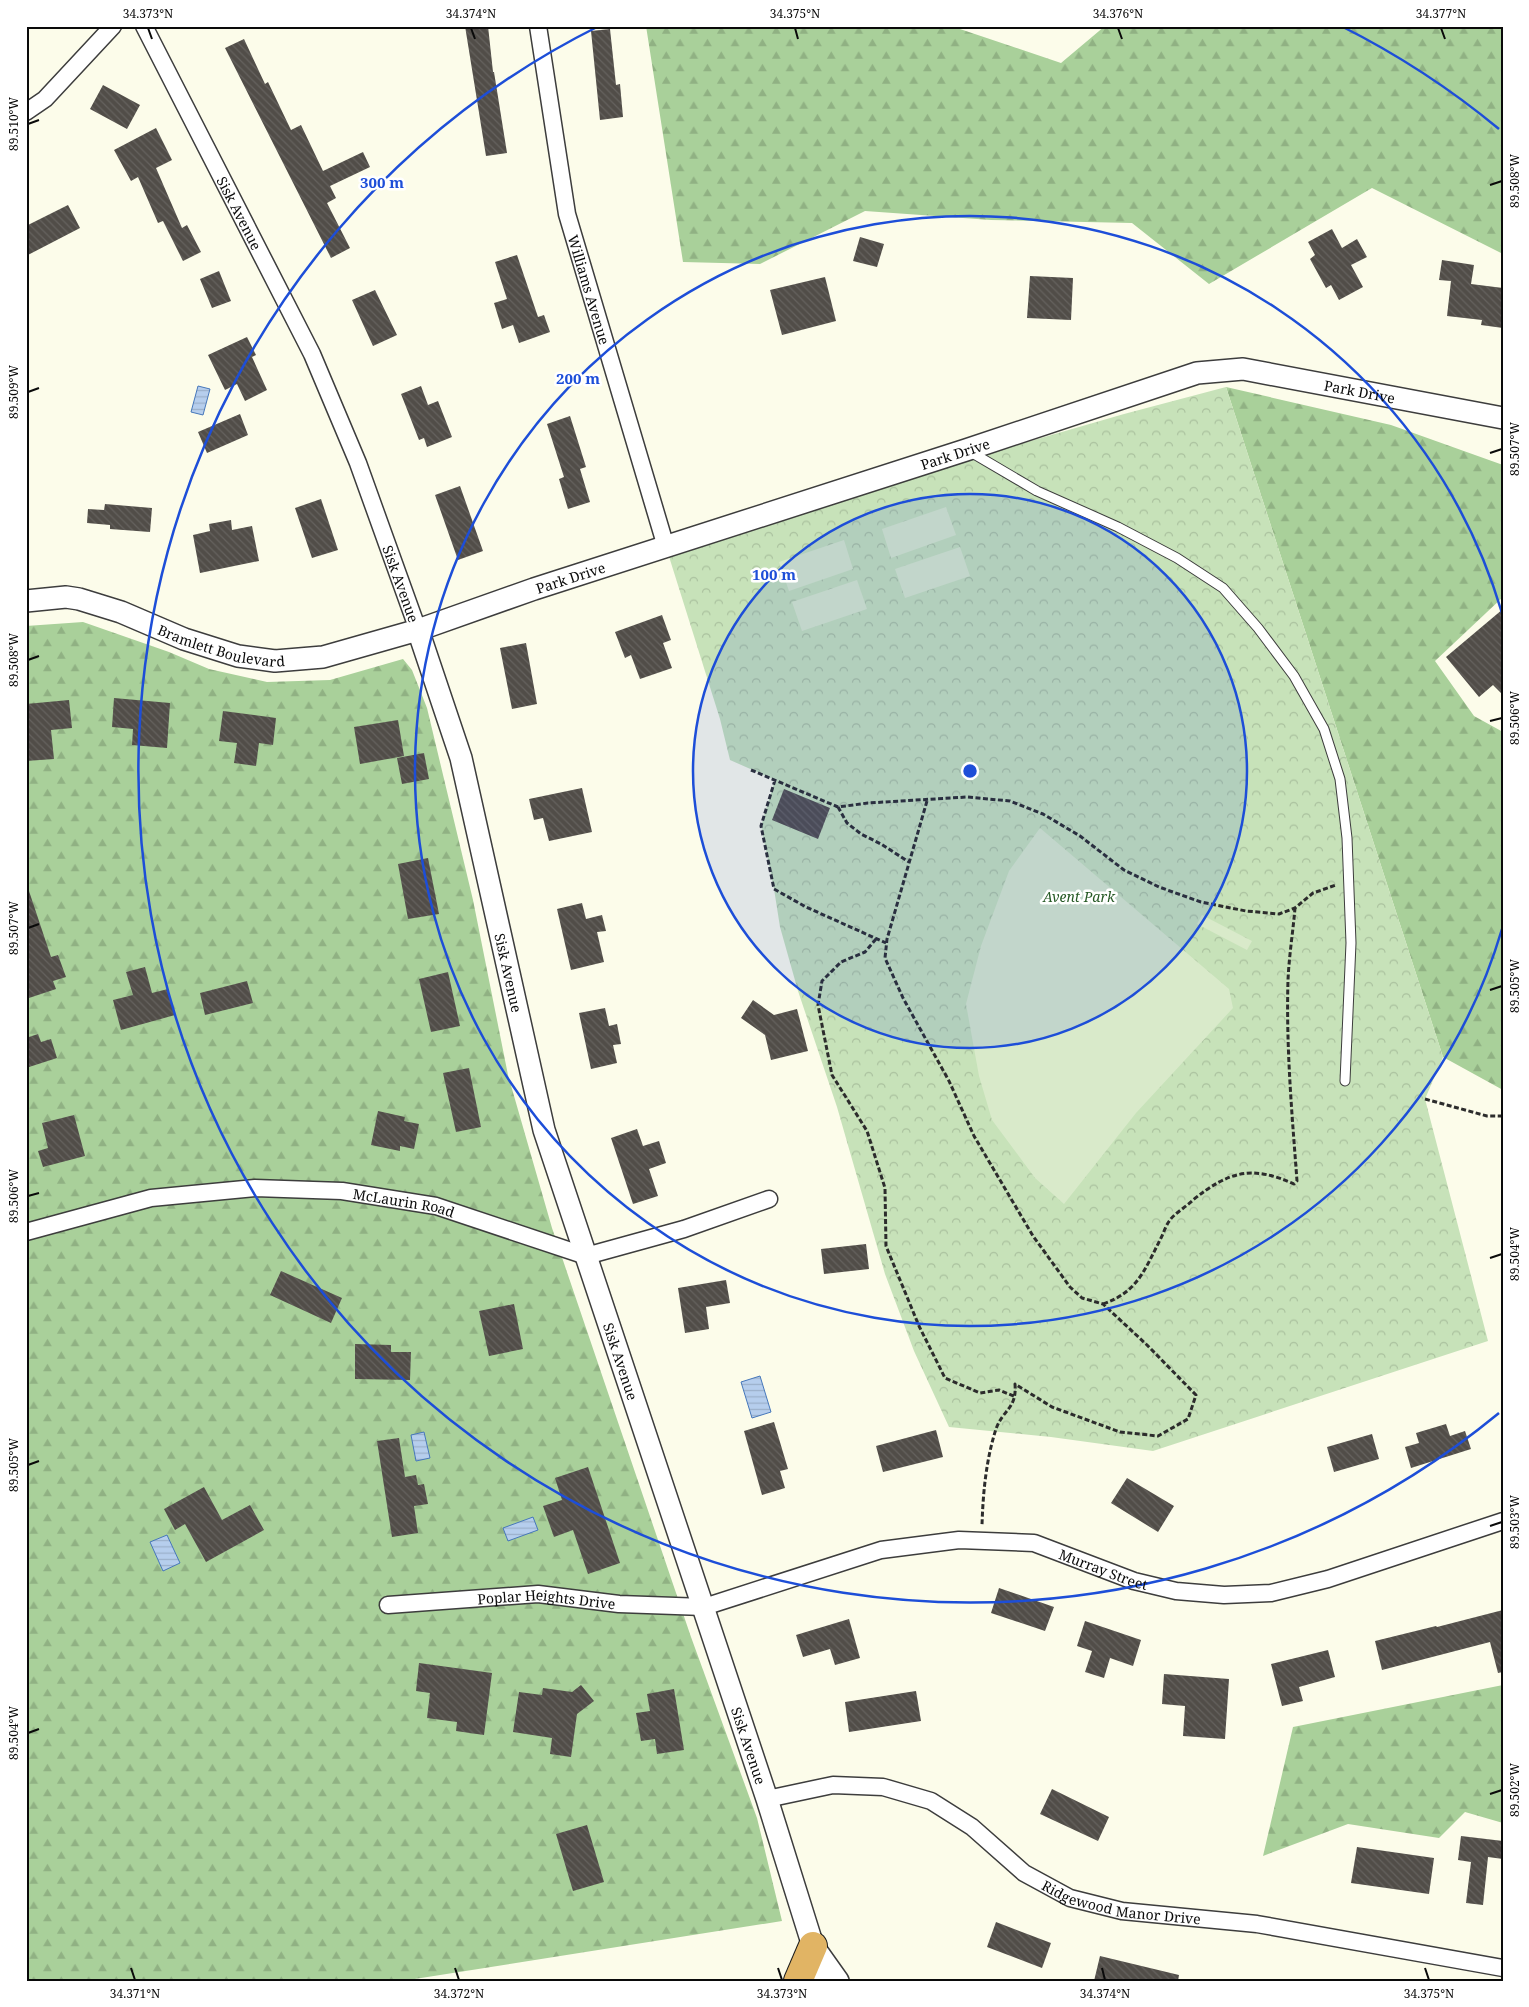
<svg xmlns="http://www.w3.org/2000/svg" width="1529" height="2007" font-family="'Noto Serif',serif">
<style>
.forest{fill:url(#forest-firs)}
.park{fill:url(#park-crowns)}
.pitch{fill:#d9eaca}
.water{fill:url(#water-rules);stroke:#4677ba}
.building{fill:url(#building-back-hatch)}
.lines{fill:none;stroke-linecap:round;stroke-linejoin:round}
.service-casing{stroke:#3d3d3d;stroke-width:11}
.minor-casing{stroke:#3d3d3d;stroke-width:19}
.tertiary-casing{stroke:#3d3d3d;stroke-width:24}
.motorway-casing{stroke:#1b1b1b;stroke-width:30}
.path{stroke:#2c2c2c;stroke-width:3;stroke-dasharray:5 2.5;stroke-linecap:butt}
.service{stroke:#fff;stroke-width:9}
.minor{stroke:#fff;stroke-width:16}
.tertiary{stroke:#fff;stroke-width:21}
.motorway{stroke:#e1b464;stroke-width:28}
.ticks{fill:none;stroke:#0a0a0a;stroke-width:2}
.ring{fill:none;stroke:#1d4ed8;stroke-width:2.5}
.labels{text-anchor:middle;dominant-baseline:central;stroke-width:5;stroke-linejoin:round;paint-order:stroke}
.street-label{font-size:14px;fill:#0a0a0a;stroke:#fff}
.park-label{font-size:14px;font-style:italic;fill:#255924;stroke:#fff}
.centre{fill:#1d4ed8;stroke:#fff;stroke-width:2.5}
.ring-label{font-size:15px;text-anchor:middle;font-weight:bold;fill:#1d4ed8;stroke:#fff;stroke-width:5;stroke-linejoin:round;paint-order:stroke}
.neatline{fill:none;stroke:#0a0a0a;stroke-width:2}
.ticks-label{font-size:12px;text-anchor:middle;fill:#0a0a0a}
</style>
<defs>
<pattern id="forest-firs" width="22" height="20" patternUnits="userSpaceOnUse" patternTransform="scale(1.25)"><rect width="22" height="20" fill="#a9d09a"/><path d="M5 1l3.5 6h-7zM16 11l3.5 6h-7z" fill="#90b183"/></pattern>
<pattern id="park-crowns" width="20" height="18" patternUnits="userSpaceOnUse" patternTransform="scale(1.25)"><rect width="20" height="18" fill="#c7e2b9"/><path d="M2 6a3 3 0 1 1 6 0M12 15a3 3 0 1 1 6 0" fill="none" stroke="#aac19e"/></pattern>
<pattern id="water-rules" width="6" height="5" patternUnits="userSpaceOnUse" patternTransform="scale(1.25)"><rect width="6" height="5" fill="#b6ceed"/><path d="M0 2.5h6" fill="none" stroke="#9bb0ca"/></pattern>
<pattern id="building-back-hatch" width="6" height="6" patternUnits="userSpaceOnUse" patternTransform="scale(1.25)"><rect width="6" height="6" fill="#514d48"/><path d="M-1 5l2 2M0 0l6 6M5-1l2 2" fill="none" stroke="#65625e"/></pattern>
</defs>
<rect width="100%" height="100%" fill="#fcfcea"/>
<!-- forest -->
<path class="forest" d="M646 26H951L1061 63 1105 26H1503V254L1372 188 1209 284 1132 223 991 220 865 211 760 264 683 262Z
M1226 387 1391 425 1503 465V597L1435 661 1474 716 1503 732V1090L1443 1057Z
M83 622 169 652 209 669 267 682 330 680 403 659 412 670 427 708 473 900 508 1075 552 1228 691 1637 757 1818 782 1921 402 1981H26V626Z
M1503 1685V1823L1465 1812 1439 1838 1348 1824 1263 1856 1293 1727Z"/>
<!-- park -->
<path class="park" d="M1226 387 1443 1057 1425 1099 1488 1341 1153 1451 1051 1437 949 1427 914 1351 885 1274 837 1107 798 991 780 927 774 889 761 826 775 780 730 760 720 719 666 547 1124 414Z"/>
<!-- pitch -->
<path class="pitch" d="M946 507 956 535 891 558 882 529Z
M844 540 853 569 789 591 779 562Z
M960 547 970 576 905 598 895 569Z
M857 580 867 609 802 631 792 602Z
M1040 828 1229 989 1233 1008 1136 1113 1064 1204 1035 1178 992 1120 979 1076 966 1004 981 946 1009 871Z
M1202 915 1252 941 1247 950 1197 924Z"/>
<!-- water -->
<path class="water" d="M198 386 210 389 203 415 191 412Z
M760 1376 771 1412 752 1418 741 1382Z
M424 1432 430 1458 416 1461 411 1435Z
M533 1517 538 1530 508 1541 503 1528Z
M167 1535 180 1563 163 1571 150 1542Z"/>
<!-- building -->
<path class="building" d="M465 26H488L493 72H494L507 153 486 156Z
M610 29 616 85 620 84 623 117 600 120 591 31Z
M244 39 265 84 268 82 291 130 301 125 323 171 363 152 370 167 330 186 336 198 327 203 350 248 331 258 225 48Z
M103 85 140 105 127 129 90 109Z
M156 128 172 160 156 168 182 228 187 225 201 252 183 261 163 221 158 223 138 177 131 181 114 150Z
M68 205 80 228 26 256V226Z
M1332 229 1342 248 1357 239 1367 257 1351 265 1363 287 1339 300 1331 285 1326 288 1310 259 1315 255 1308 242Z
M860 237 884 244 877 267 853 261Z
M517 255 538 317 544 315 550 332 519 343 513 325 502 329 494 303 507 299 495 262Z
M1442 260 1474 265 1471 284 1503 288V328L1481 325 1482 320 1447 316 1451 281 1439 280Z
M219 271 231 301 212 308 200 279Z
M1030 276 1073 278 1071 320 1027 318Z
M825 277 836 321 782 335 770 290Z
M375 290 397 335 373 346 352 300Z
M247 337 256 355 252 357 267 390 245 401 237 384 225 390 208 355Z
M421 386 428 405 438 401 452 437 427 447 424 438 419 440 401 394Z
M240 414 248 435 207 453 198 432Z
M570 416 586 467 580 469 590 502 568 509 559 479 564 477 547 424Z
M460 486 483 551 458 560 435 495Z
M321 499 338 550 312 558 295 508Z
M105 504 152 508 150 532 110 529V525L87 523 88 509 104 510Z
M231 520 232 530 252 526 259 561 200 573 193 535 210 531 209 524Z
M1503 609V695L1493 685 1479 697 1446 657Z
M662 615 671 640 663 643 672 668 640 679 631 655 625 658 615 632Z
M526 643 537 704 512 709 500 648Z
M114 698 170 703 167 748 132 745 133 729 112 727Z
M69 700 72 728 51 730 54 759 26 761V704Z
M223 711 276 718 273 745 259 743 256 766 234 763 237 743 219 741Z
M398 720 404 756 360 764 354 727Z
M424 753 429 779 402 784 397 758Z
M582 788 592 832 549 841 543 818 534 820 529 799Z
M784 789 830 808 818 839 772 820Z
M428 858 439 914 408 919 398 864Z
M29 891 51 957 58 955 66 977 53 981 56 989 26 999V892Z
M582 903 586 919 602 915 606 931 597 932 604 962 571 970 557 909Z
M145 967 152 993 168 989 175 1015 121 1030 113 1000 133 995 126 972Z
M448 972 460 1026 431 1032 419 979Z
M247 981 253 1003 205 1015 200 993Z
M753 1000 774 1015 797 1009 808 1051 771 1060 765 1035 741 1018Z
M605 1008 609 1026 617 1024 621 1044 613 1045 617 1063 591 1069 579 1013Z
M38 1034 41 1042 51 1039 57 1058 26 1068V1038Z
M469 1068 481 1127 456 1132 443 1073Z
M378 1111 405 1117 404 1121 419 1124 414 1149 400 1146V1151L371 1145Z
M74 1115 85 1156 43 1167 38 1151 48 1148 42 1123Z
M637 1129 643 1146 659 1141 666 1163 649 1169 658 1196 633 1204 611 1138Z
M866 1244 869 1269 824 1274 821 1249Z
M281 1271 342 1298 331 1323 270 1295Z
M726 1280 730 1303 706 1307 709 1329 685 1333 678 1288Z
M514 1304 523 1349 489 1356 479 1311Z
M355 1344 391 1345V1352H411L410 1380 355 1379Z
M774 1422 788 1469 780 1471 785 1488 762 1495 744 1431Z
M1446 1424 1450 1436 1465 1431 1471 1449 1411 1468 1405 1447 1419 1443 1416 1433Z
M936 1430 943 1457 883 1472 876 1446Z
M1372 1434 1379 1459 1334 1472 1327 1447Z
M399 1438 405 1477 416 1475 418 1485 424 1484 428 1504 414 1506 418 1533 392 1537 377 1441Z
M588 1467 620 1563 588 1574 573 1530 554 1537 543 1506 562 1500 555 1478Z
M1127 1478 1174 1506 1158 1532 1111 1503Z
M204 1487 222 1520 250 1505 264 1530 206 1562 185 1524 175 1530 164 1509Z
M999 1588 1054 1607 1045 1631 991 1613Z
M1503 1610V1672L1498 1673 1490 1642 1382 1670 1375 1641 1436 1626 1437 1627Z
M849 1619 860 1658 835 1665 830 1649 803 1657 796 1635Z
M1085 1621 1141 1640 1133 1666 1110 1658 1104 1678 1085 1672 1092 1651 1077 1646Z
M1328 1650 1335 1677 1299 1687 1303 1701 1282 1706 1271 1664Z
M419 1663 492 1673 484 1735 456 1731 457 1722 427 1718 430 1693 416 1691Z
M1164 1674 1229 1679 1225 1739 1183 1736 1185 1706 1162 1704Z
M581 1685 594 1701 577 1714 571 1757 550 1754 552 1738 513 1732 519 1692 542 1695 543 1688 572 1692Z
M674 1689 684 1750 657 1754 655 1739 641 1741 636 1713 650 1711 647 1694Z
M916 1691 921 1721 849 1732 845 1702Z
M1052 1789 1109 1817 1098 1841 1040 1814Z
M587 1825 604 1882 573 1891 556 1834Z
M1461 1836 1503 1841V1859L1488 1857 1483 1905 1466 1903 1471 1862 1458 1860Z
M1357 1847 1434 1858 1429 1894 1351 1883Z
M996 1922 1051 1943 1042 1968 987 1947Z
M1100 1956 1179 1975 1178 1981H1094Z"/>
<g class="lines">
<defs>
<path id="service" d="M969 451 1037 491 1118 527 1177 558 1223 588 1258 628 1294 676 1324 729 1340 779 1347 838 1351 943 1345 1081"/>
<g id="minor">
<path id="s1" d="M144 26 312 354 358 463 418 630"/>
<path id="s2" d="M538 26 567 214 666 547"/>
<path d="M26 112 45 99 113 26"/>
<path id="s3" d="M26 1232 151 1198 255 1188 342 1191 436 1206 586 1256 684 1229 769 1199"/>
<path id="s4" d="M388 1605 538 1594 619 1604 704 1607 881 1550 959 1540 1034 1543 1134 1581 1176 1591 1224 1595 1271 1593 1328 1579 1503 1521"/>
<path id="s5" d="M767 1799 833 1785 883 1787 931 1801 972 1827 1024 1873 1070 1898 1122 1911 1257 1924 1503 1968"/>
</g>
<g id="tertiary">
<path id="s6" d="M26 601 66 597 79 599 121 612 184 639 238 656 275 661 323 657 418 630 534 589 966 450 1197 373 1243 369 1503 418"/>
<path id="s7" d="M418 630 461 758 544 1130 767 1799 813 1946 817 1972 814 1981"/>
<path d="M816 1950 838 1981"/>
</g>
<path id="motorway" d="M798 1981 813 1946"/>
</defs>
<!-- service casing -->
<use href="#service" class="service-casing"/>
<!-- minor casing -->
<use href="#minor" class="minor-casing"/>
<!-- tertiary casing -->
<use href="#tertiary" class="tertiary-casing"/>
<!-- motorway casing -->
<use href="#motorway" class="motorway-casing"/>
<!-- path -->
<path class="path" d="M751 770 838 807 868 803 967 797 1010 801 1043 814 1080 836 1124 870 1159 887 1201 902 1246 911 1279 914 1295 908 1313 893 1336 885
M775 780 761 826 774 889 806 907 886 943
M927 801 887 939 885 958 903 998 949 1081 974 1136 1033 1236 1070 1287 1082 1298 1103 1304 1147 1345 1196 1395 1188 1419 1158 1436 1120 1432 1052 1407 1015 1384C1017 1409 1003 1409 996 1429 986 1460 983 1493 982 1525
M838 807 847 823 861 834 881 844 909 862
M876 939 865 952 841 962 822 981 818 1005 832 1075 867 1131 885 1188 886 1246 919 1326 945 1378 980 1393 999 1390 1016 1397
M1425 1099 1487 1116H1503
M1103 1304C1138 1292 1145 1269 1161 1238 1164 1232 1166 1225 1170 1220 1175 1213 1186 1207 1193 1200 1229 1171 1252 1165 1294 1184L1297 1181C1292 1114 1286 1048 1288 980 1289 956 1293 932 1295 908"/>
<!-- service -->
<use href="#service" class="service"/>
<!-- minor -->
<use href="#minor" class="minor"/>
<!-- tertiary -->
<use href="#tertiary" class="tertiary"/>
<!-- motorway -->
<use href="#motorway" class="motorway"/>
</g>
<!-- ticks -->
<path class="ticks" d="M148 28 152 39M471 28 475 39M795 28 798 39M1118 28 1122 39M1441 28 1445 39M28 124 39 120M1490 185 1502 181M28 392 39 388M1490 453 1502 449M28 660 39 656M1490 721 1502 718M28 928 39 924M1490 990 1502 986M28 1196 39 1193M1490 1258 1502 1254M28 1465 39 1461M1490 1526 1502 1522M28 1733 39 1729M1490 1794 1502 1790M131 1968 135 1980M455 1968 459 1980M778 1968 782 1980M1102 1968 1105 1980M1425 1968 1429 1980"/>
<!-- distance rings -->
<circle cx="970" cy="771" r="277" fill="#1d4ed8" fill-opacity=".12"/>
<g class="ring">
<circle cx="970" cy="771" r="277"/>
<path d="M1502 929A555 555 0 1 1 1502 613"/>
<path d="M1499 1413A832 832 0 1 1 599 26M1341 26A832 832 0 0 1 1499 129"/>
</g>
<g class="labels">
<!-- street labels -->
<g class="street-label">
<text stroke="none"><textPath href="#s1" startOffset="210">Sisk Avenue</textPath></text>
<text stroke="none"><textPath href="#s2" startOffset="269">Williams Avenue</textPath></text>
<text stroke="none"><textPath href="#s6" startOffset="1392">Park Drive</textPath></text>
<text stroke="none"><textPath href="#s6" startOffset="972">Park Drive</textPath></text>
<text stroke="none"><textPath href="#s6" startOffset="568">Park Drive</textPath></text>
<text stroke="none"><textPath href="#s1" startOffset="615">Sisk Avenue</textPath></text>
<text stroke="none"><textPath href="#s6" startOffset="204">Bramlett Boulevard</textPath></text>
<text stroke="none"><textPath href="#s7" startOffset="355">Sisk Avenue</textPath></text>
<text stroke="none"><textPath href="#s3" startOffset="384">McLaurin Road</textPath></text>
<text stroke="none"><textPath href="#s7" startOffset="760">Sisk Avenue</textPath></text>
<text stroke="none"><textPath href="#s4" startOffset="731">Murray Street</textPath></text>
<text stroke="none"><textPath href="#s4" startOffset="159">Poplar Heights Drive</textPath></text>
<text stroke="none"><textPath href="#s7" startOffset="1165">Sisk Avenue</textPath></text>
<text stroke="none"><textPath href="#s5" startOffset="389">Ridgewood Manor Drive</textPath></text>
</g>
<!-- park labels -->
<g class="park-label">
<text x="1079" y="896">Avent Park</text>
</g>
</g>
<circle cx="970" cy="771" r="8" class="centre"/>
<g class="ring-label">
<text x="382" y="188">300 m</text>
<text x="578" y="384">200 m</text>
<text x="774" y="580">100 m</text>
</g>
<!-- border -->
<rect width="1529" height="2007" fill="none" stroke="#ffffff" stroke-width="55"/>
<rect x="28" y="28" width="1474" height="1952" class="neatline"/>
<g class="ticks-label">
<text x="148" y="18">34.373°N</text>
<text x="471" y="18">34.374°N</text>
<text x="795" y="18">34.375°N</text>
<text x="1118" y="18">34.376°N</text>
<text x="1441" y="18">34.377°N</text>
<text transform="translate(14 124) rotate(-90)" y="4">89.510°W</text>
<text transform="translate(1515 181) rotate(-90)" y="4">89.508°W</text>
<text transform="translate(14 392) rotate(-90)" y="4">89.509°W</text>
<text transform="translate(1515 449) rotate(-90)" y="4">89.507°W</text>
<text transform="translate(14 660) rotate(-90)" y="4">89.508°W</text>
<text transform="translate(1515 718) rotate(-90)" y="4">89.506°W</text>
<text transform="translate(14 928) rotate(-90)" y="4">89.507°W</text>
<text transform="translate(1515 986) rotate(-90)" y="4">89.505°W</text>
<text transform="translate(14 1196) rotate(-90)" y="4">89.506°W</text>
<text transform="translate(1515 1254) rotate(-90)" y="4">89.504°W</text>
<text transform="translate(14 1465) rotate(-90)" y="4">89.505°W</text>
<text transform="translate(1515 1522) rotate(-90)" y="4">89.503°W</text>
<text transform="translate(14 1733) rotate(-90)" y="4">89.504°W</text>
<text transform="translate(1515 1790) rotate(-90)" y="4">89.502°W</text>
<text x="135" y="1998">34.371°N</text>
<text x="459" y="1998">34.372°N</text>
<text x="782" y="1998">34.373°N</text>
<text x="1105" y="1998">34.374°N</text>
<text x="1429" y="1998">34.375°N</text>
</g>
</svg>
